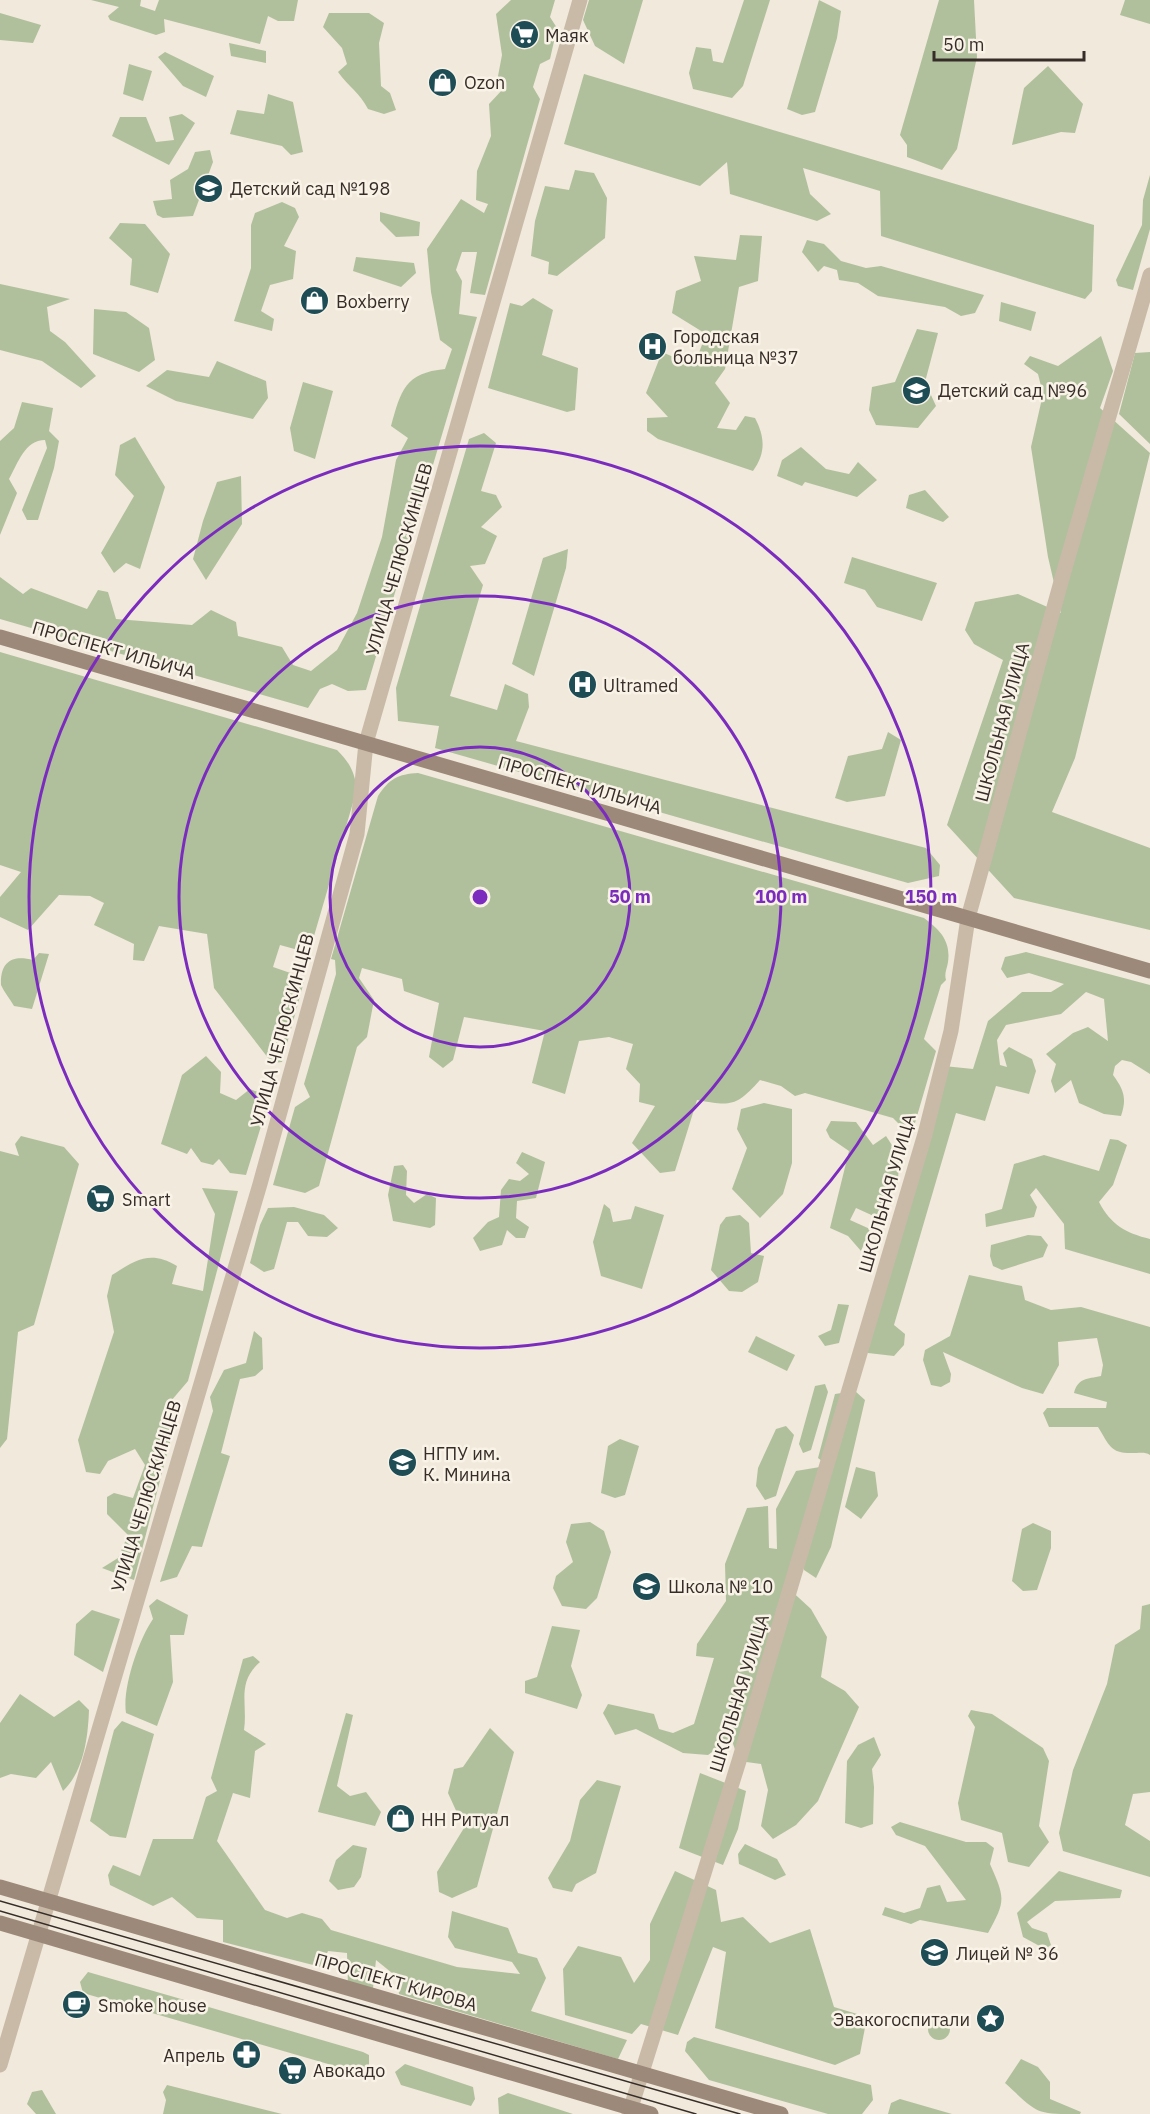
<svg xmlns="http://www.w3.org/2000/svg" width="1150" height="2114" font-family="'IBM Plex Sans',sans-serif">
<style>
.green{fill:#b0c09c}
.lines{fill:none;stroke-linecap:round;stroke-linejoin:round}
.street{stroke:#c9baa8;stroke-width:15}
.secondary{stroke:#9c8979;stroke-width:15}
.tram{stroke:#362d28;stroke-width:1.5}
.ring{fill:none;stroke:#7b2cbf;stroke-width:3}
.labels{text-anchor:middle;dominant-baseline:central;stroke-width:5;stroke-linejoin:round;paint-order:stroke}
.poi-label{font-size:18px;fill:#362d28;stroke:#f9f2e7;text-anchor:start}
.street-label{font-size:18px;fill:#362d28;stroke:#f9f2e7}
.centre{fill:#7b2cbf;stroke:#f9f2e7;stroke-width:3}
.ring-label{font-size:18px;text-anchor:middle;font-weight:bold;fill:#7b2cbf;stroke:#f9f2e7;stroke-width:5;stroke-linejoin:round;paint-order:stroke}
</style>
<rect width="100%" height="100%" fill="#f1e9db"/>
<!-- green -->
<path class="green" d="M91 0H141L140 6 155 11 159 0H298L294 21H278L268 16 260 44 164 19 165 32 156 35 110 20 108 16 119 7Z
M511 0H555L550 17 557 28 550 59 540 64 533 87 540 99 485 295 470 293 477 252H462L456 270 462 281 459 314 477 317 366 690 348 691 332 684 320 689 308 708 0 619V577L23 594 31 588 87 609 98 590 108 592 116 619 192 625 211 610 236 622 238 636 282 647 293 665 311 671 337 650 357 613 382 537 396 460 408 438 391 426C401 390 405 373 445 369L452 349 440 340 431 292 427 249 461 199 484 213 488 204 476 200 477 171 491 136 489 104 503 89 498 76 502 55 496 14Z
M589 0H643L624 64 595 46 583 20Z
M744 0H770L743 86 732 98 693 89 689 73 696 47 711 49 713 61 723 63Z
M819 0 841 11 837 38 815 112 802 115 787 109Z
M939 0H974L977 57 957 149 942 170 907 157V145L900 135Z
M1125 0H1150V24L1120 15Z
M0 13 41 25 33 43 0 40Z
M329 13H369L384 23 379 43 381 86 390 93 396 110 384 114 368 109C360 93 348 86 338 72L347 64 342 48 323 27Z
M229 43 266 51V63L231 56Z
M165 52 214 76 206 97 183 86 158 57Z
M129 64 152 71 143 101 123 94Z
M1048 66 1083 104 1075 133 1061 132 1012 145 1024 88Z
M584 74 1094 225 1092 291 1085 299 881 236 880 191 803 168 810 194 831 214 817 221 730 194 727 162 700 186 564 144Z
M268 94 293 102 303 152 291 155 282 146 230 134 237 110 264 114Z
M182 114 195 123 169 165 112 136 120 117H146L156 142 174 140 169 117Z
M210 150 213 162 193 216 163 218 157 215 153 201 172 199 170 180 188 169 195 152Z
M575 170 594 173 607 198 605 238 557 276 548 274 549 262 531 256 535 221 545 186 569 190Z
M1150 175V229L1133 290 1118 286 1116 280 1142 225 1143 200Z
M282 202 295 208 299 217 284 246 296 251 293 279 270 285 261 311 274 319 272 331 234 321 251 268V225L255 213Z
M380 212 420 222 419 236 396 237 380 221Z
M120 223 145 224 170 254 158 293 130 285 132 259 109 238Z
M740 235 762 236 758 281 739 287 725 369 715 383 730 403 717 428 736 430 745 416 755 418C765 437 766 453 753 471L658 439 647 431V418L668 417 646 393 662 352 694 366 706 334 672 313 676 291 701 281 694 256 736 260Z
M807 240 824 244 841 261 866 268 881 266 984 295 975 313 961 316 945 307 878 296 858 283 839 280 837 270 824 266 818 272 802 252Z
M356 257 414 263 416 273 401 287 353 271Z
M0 284 70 299 47 307 50 331 65 342 96 376 81 388 42 361 0 350Z
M533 298 553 310 542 355 578 368 575 410 567 412 488 388 510 303 522 306Z
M1001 302 1036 312 1031 331 999 321Z
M94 309 126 312 149 328 155 360 139 372 93 354Z
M917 329 938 333 925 382 936 406 918 428 876 425 869 410 872 387 895 382Z
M1101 336 1113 371 1100 408 1150 453 1075 758 1052 812 1150 848V930L1014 898 947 825 1003 660 974 644 965 630 975 602 1018 594 1061 613 1048 557 1031 447 1043 394 1038 374 1024 364 1030 356 1058 366Z
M1150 352V444L1119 414 1135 353Z
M217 361 266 381 268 398 253 419 176 401 146 386 167 370 209 377Z
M303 382 333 391 315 459 294 451 290 428Z
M22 402 53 408 49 431 59 441 54 468 38 520H27L22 510 47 448 45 440C25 440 18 463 9 479L17 493 0 535V441L14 428Z
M484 433 496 443 481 491 496 495 502 507 481 527 497 536 485 564 470 566 483 585 450 696 497 710 505 684 528 694 529 707 516 741 926 848 940 865 939 876 908 883 435 748 439 726 398 721 396 688 469 439Z
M135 437 165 487 140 569 126 563 114 573 101 553 134 496 115 475 120 445Z
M801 447 826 469 849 474 858 462 877 480 857 497 805 482 802 486 777 476 782 460Z
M241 476 242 524 206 580 193 559 203 521 217 482Z
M925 490 949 517 943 522 906 508 909 495Z
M568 549 566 568 534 676 512 664 543 558Z
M852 557 937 583 922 621 877 607 865 590 844 583Z
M0 652 337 750C350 763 354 771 357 789L309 953 280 945 273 967 305 978 282 1062 272 1063 214 988 207 934 159 926 144 961 133 960 134 944 94 925 104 903 90 896 59 895 28 930 0 917V897L21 872 0 865Z
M888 732 901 740 885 796 847 802 835 798 848 756 882 749Z
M418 773 924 918C940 930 951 941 948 962 947 969 944 973 946 980L941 985 924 1039 936 1051 915 1123 903 1128 893 1118 805 1093 795 1096 781 1086 760 1080C736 1107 731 1106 697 1100L675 1171 660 1173 632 1143 655 1106 639 1102 640 1084 626 1069 633 1044 609 1037 579 1041 565 1094 532 1083 545 1031 464 1017 453 1060 443 1068 429 1057 439 1003 404 991 402 979 362 968 359 978 374 1000 367 1037 357 1047 319 1186 305 1193 273 1185 295 1107 310 1097 304 1084 336 974 335 960 331 959 378 796C389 779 398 774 418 773Z
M1026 952 1150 985V1074L1131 1062 1122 1060 1115 1066 1113 1075C1124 1090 1127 1098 1121 1116L1104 1114 1079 1103 1071 1080 1055 1093 1051 1081 1056 1064 1046 1054 1073 1033 1088 1027 1108 1041 1104 999 1086 992 1061 1014 1006 1025 997 1040 1000 1065 1007 1067 1003 1053 1009 1047 1032 1059 1036 1071 1029 1094 996 1086 985 1121 956 1113 894 1325 905 1334 904 1345 894 1356 868 1353 864 1347 944 1066 973 1069 988 1021 1022 992H1051L1064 984 1029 973 1007 978 1001 969 1005 957Z
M39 953 49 954 32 1009 14 1006C10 999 4 992 1 985 0 959 15 955 33 960Z
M206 1056 221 1072 220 1093 236 1100 250 1089 270 1097 246 1175 230 1173 219 1159 213 1165 201 1162 191 1148 187 1154 161 1144 182 1075Z
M764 1103 792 1109V1163L783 1194 760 1218 732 1189 747 1148 737 1129 741 1109Z
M831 1121 856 1122 873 1145 886 1136 899 1156 898 1182 878 1218 856 1208 850 1220 870 1229 861 1251 848 1236 830 1228 849 1151 830 1138 826 1130Z
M21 1136 64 1147 79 1164 34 1325 18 1332 7 1439 0 1448V1151L19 1156 15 1144Z
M1110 1139 1118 1140 1127 1145 1113 1185 1099 1202C1111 1225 1126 1233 1150 1239V1274L1065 1249 1064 1224 1036 1188 1030 1195 1037 1207 1034 1217 986 1227 985 1214 1002 1209 1014 1164 1044 1155 1099 1171Z
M522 1152 545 1162 536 1198 517 1201 516 1218 529 1227 525 1238H516L507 1230 502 1245 480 1251 473 1238 488 1222 499 1217 501 1190 509 1179 520 1181 529 1174 516 1163Z
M403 1165 407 1171 406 1195 414 1203 427 1194 436 1198 435 1225 430 1228 393 1221 388 1195 394 1166Z
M202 1188 238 1191 188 1381 171 1401 174 1427 134 1580 102 1568 118 1558 128 1535 107 1514V1497L114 1493 133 1498 145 1465 135 1449 108 1461 100 1474 86 1472 78 1440 114 1332 107 1296 112 1275C136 1260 150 1250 177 1266L172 1284 203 1291 215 1214Z
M604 1204 610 1209 613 1222 631 1219 635 1206 664 1215 642 1289 601 1276 593 1242Z
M294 1207 324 1215 338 1228 327 1237 308 1236 298 1222H287L274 1269 264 1272 250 1263 260 1225 268 1208Z
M740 1215 749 1223 751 1253 764 1256 758 1282 742 1292 729 1291 711 1270 720 1225 726 1217Z
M1028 1235 1041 1236 1048 1245 1043 1257 1002 1270 993 1266 990 1256 991 1245Z
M969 1275 1022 1286 1025 1300 1051 1310 1081 1307 1150 1327V1455C1145 1452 1142 1453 1135 1453 1110 1454 1110 1446 1098 1427H1049L1043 1413 1047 1408H1106L1107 1402 1074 1393C1078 1378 1087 1379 1101 1376L1103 1365 1097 1338 1058 1342 1059 1365 1043 1394 1022 1388 943 1352 951 1374 950 1382 941 1387 931 1385 923 1360 925 1350 950 1336Z
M838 1304 849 1305 839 1343 825 1346 818 1336 831 1330Z
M254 1331 262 1338 263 1369 255 1376 240 1379 221 1453 230 1456 202 1547 192 1546 177 1577 160 1582 213 1411 210 1397 224 1370 246 1363Z
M756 1336 795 1355 787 1371 748 1352Z
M825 1384 828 1392 811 1450 803 1453 799 1444 815 1386Z
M855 1391 865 1400 831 1547 816 1578 804 1570 801 1545 827 1465 818 1458 835 1394Z
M786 1426 794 1435 776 1496 765 1500 756 1486 758 1468 776 1429Z
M620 1439 639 1446 625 1495 615 1498 601 1493 608 1446Z
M820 1467 786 1586 811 1609 827 1637 821 1677 845 1691 859 1707 818 1801 796 1825 773 1839 761 1826 768 1790 761 1764 739 1761 731 1738 708 1755 683 1753 636 1729 615 1735 603 1713 608 1704 654 1714 659 1729 673 1733 694 1724 714 1658 696 1656 697 1644 726 1601 725 1564 747 1508 768 1506 769 1548 777 1549 776 1509 796 1471Z
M856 1467 875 1472 878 1496 861 1519 845 1507Z
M590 1522 604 1531 611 1552 597 1598 586 1609 562 1606 553 1588 556 1576 573 1562 566 1542 571 1524Z
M1033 1523 1051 1531V1548L1037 1590 1023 1591 1012 1581 1022 1529Z
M157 1599 188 1615 184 1635H170L173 1682 157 1726 126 1713C122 1688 139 1639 153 1619L149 1606Z
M1150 1604V1792L1133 1794 1125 1825 1150 1841V1877L1063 1851 1059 1833 1073 1770 1107 1684 1115 1645 1140 1629 1142 1606Z
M92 1610 120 1619 103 1672 74 1655 76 1624Z
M552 1626 580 1630 571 1666 582 1695 577 1709 525 1693V1681L537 1677Z
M253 1656 260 1662C236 1683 248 1704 244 1730L266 1744 255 1751 250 1798 233 1793 217 1841 265 1910 287 1918 302 1913 322 1919 331 1930 457 1967 520 1974 512 1962 455 1948 448 1937 452 1911 508 1928 518 1953 537 1958 546 1978 531 2011 627 2040 618 2059 399 1994 397 1977 376 1960 373 1988 348 1985 347 1953 328 1951 321 1967 223 1942V1920L197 1918 172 1897 153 1906 110 1885 108 1875 113 1865 140 1876 153 1839H193L206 1797 217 1791 211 1778 243 1659Z
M20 1694 54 1717 79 1700 89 1710C88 1737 84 1771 63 1791L51 1762 36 1778 11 1774 0 1778V1723Z
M971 1710 992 1714 1043 1748 1049 1761 1039 1826 1049 1842 1029 1867 1008 1862 1002 1833 961 1820 958 1803 975 1727 968 1716Z
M346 1713 353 1715 337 1786 350 1796 366 1792 381 1812 375 1826 318 1812Z
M122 1721 154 1734 126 1838 110 1836 90 1821 114 1730Z
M490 1728 514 1752 477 1887 452 1898 439 1892 437 1872 464 1828 448 1793 454 1769 463 1767Z
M874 1737 881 1755 872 1769 874 1787 873 1824 861 1828 845 1823 847 1761 858 1745Z
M700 1773 746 1791 738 1829 723 1865 679 1848Z
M597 1780 621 1786 596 1873 576 1884 572 1892 553 1888 548 1878 570 1841 580 1800Z
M900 1822 966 1842H986L994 1848 990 1864C1005 1898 1006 1901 988 1933L920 1920 911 1924 882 1915 885 1907 904 1913 920 1908 927 1888 940 1885 947 1902 966 1900 925 1846 896 1835 891 1827Z
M745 1844 777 1859 786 1875 775 1880 739 1864 738 1854Z
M353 1845 367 1848 361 1877 354 1887 338 1890 329 1881 336 1860Z
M675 1871 716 1890 721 1922 743 1917 770 1943 810 1929 834 2007 867 2017 860 2054 835 2065 715 2028 726 1952 713 1947 678 2035 641 2024 632 2034 565 2015 563 1969 578 1946 621 1957 634 1983 650 1960V1924Z
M1059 1871 1122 1890 1120 1898 1055 1901 1027 1922 1032 1928 1047 1933 1051 1945 1045 1949 1023 1937 1017 1913Z
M88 1972 363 2052 369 2055V2068L366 2075 83 1993 80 1982Z
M928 2029a11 11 0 1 1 22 0a11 11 0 1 1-22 0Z
M694 2037 871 2085 873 2100 862 2114H828L709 2080 685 2051 687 2042Z
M1021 2059 1038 2067 1050 2082V2099L1081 2112 1080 2114C1034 2114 1039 2114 1005 2083Z
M405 2064 473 2087 475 2099 471 2106 401 2085 395 2072Z
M167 2085 282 2114H163L166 2100 163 2092Z
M42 2090 56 2114H36L27 2104 32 2092Z
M508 2093 573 2114H499L498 2098Z
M900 2099 952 2114H888L891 2103Z"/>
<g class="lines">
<!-- street -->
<path class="street" d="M0 2065 260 1184 357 834 366 743 580 0
M629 2114 739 1761 925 1134 951 1031 968 918 1064 571 1150 275"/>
<!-- secondary -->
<path class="secondary" d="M0 637 1150 971
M0 1887 781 2114
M0 1923 651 2114"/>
<!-- tram -->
<path class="tram" d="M0 1901 740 2114
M0 1911 696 2114"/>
</g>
<!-- distance rings -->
<g class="ring">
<circle cx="480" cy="897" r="150"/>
<circle cx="480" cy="897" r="301"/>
<circle cx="480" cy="897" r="451"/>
</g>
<!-- icons -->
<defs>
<symbol id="supermarket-disc" viewBox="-11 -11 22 22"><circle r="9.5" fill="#1f4d56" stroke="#f9f2e7"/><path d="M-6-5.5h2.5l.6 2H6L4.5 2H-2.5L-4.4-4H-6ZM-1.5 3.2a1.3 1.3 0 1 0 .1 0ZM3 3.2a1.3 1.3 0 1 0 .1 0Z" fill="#fff"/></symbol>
<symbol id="shop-disc" viewBox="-11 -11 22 22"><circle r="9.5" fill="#1f4d56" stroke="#f9f2e7"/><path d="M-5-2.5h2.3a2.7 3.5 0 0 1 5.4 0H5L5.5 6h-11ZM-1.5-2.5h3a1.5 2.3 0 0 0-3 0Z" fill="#fff"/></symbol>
<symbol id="school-disc" viewBox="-11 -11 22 22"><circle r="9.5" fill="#1f4d56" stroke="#f9f2e7"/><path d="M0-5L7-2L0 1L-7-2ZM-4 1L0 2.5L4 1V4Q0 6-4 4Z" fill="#fff"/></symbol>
<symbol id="hospital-disc" viewBox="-11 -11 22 22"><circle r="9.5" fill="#1f4d56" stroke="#f9f2e7"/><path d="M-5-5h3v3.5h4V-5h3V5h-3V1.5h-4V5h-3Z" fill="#fff"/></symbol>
<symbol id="university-disc" viewBox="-11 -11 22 22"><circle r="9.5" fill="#1f4d56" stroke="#f9f2e7"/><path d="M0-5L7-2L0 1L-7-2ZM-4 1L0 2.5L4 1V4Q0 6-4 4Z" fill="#fff"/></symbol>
<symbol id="cafe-disc" viewBox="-11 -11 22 22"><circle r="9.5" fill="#1f4d56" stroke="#f9f2e7"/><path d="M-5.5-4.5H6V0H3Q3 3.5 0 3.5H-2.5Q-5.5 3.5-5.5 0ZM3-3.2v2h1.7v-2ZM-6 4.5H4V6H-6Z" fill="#fff"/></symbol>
<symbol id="sight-disc" viewBox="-11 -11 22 22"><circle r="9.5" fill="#1f4d56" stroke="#f9f2e7"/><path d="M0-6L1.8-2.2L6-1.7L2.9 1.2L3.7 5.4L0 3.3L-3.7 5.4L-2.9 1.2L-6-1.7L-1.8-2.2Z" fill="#fff"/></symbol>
<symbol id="pharmacy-disc" viewBox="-11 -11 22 22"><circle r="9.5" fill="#1f4d56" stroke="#f9f2e7"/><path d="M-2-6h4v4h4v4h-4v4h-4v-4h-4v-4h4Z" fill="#fff"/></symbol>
</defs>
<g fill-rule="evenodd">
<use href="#supermarket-disc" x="508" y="18" width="33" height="33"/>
<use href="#shop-disc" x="426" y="66" width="33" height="33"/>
<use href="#school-disc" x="192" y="172" width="33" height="33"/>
<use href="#shop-disc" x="298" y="284" width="33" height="33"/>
<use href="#hospital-disc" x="636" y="330" width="33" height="33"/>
<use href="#school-disc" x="900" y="374" width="33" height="33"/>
<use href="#hospital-disc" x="566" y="668" width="33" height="33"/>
<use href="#supermarket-disc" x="84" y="1182" width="33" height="33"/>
<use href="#university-disc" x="386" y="1446" width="33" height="33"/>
<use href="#school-disc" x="630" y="1570" width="33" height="33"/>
<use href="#shop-disc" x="384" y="1802" width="33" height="33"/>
<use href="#school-disc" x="918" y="1936" width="33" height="33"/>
<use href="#cafe-disc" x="60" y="1988" width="33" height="33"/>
<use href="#sight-disc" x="974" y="2002" width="33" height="33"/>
<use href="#pharmacy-disc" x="230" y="2038" width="33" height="33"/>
<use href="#supermarket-disc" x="276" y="2054" width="33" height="33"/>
</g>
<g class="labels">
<!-- poi labels -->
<g class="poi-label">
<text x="545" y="35">Маяк</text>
<text x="464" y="82">Ozon</text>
<text x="230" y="188">Детский сад №198</text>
<text x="336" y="301">Boxberry</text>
<text x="673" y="336">Городская<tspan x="673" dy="21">больница №37</tspan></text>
<text x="938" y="390">Детский сад №96</text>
<text x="603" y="685">Ultramed</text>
<text x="122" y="1199">Smart</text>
<text x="423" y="1453">НГПУ им.<tspan x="423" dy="21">К. Минина</tspan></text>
<text x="668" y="1586">Школа № 10</text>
<text x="421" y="1819">НН Ритуал</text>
<text x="956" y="1953">Лицей № 36</text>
<text x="98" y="2005">Smoke house</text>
<text x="970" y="2019" text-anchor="end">Эвакогоспитали</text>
<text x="225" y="2055" text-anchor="end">Апрель</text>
<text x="313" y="2070">Авокадо</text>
</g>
<!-- street labels -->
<g class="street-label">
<text transform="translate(399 559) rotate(-74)">УЛИЦА ЧЕЛЮСКИНЦЕВ</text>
<text transform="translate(114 650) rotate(16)">ПРОСПЕКТ ИЛЬИЧА</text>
<text transform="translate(1002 722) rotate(-75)">ШКОЛЬНАЯ УЛИЦА</text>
<text transform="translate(580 785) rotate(16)">ПРОСПЕКТ ИЛЬИЧА</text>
<text transform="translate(282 1030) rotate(-75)">УЛИЦА ЧЕЛЮСКИНЦЕВ</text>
<text transform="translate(887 1193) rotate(-74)">ШКОЛЬНАЯ УЛИЦА</text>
<text transform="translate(146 1496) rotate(-73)">УЛИЦА ЧЕЛЮСКИНЦЕВ</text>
<text transform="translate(739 1693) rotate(-73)">ШКОЛЬНАЯ УЛИЦА</text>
<text transform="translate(396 1982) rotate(16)">ПРОСПЕКТ КИРОВА</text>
</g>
</g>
<circle cx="480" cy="897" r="9" class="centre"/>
<g class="ring-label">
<text x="630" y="903">50 m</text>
<text x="781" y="903">100 m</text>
<text x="931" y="903">150 m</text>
</g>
<!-- scale -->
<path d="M934 51v9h150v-9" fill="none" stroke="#362d28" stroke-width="3"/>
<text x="943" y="51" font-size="18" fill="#362d28" stroke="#f9f2e7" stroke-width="4.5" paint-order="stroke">50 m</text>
</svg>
